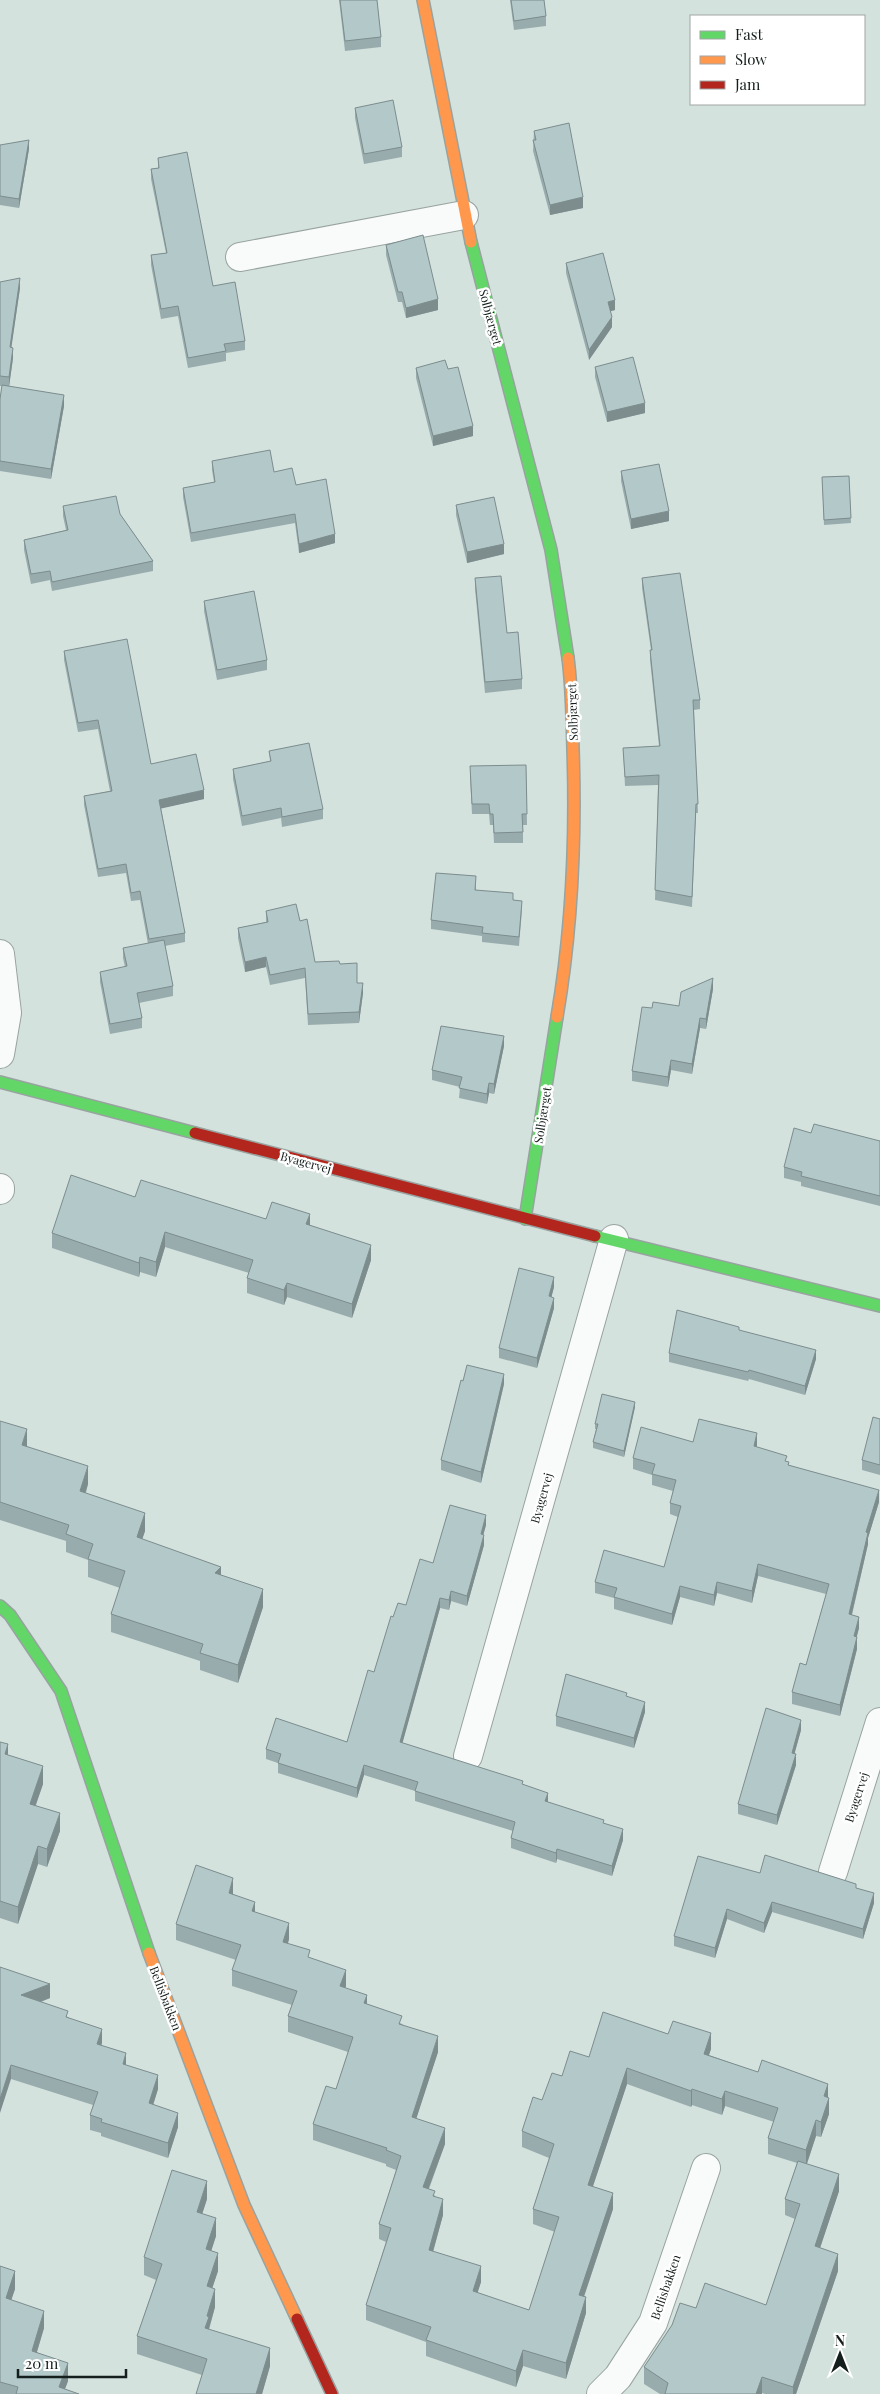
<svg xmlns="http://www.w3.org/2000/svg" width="880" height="2394" font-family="'Playfair Display',serif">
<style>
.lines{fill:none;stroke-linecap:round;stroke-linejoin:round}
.street-casing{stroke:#98a3a0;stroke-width:30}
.fast-casing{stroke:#98a3a0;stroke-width:14}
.slow-casing{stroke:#98a3a0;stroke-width:14}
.jam-casing{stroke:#98a3a0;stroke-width:14}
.street{stroke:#f9fbfa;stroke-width:28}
.fast{stroke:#63d668;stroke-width:11}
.slow{stroke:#ff974d;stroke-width:11}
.jam{stroke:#b3261e;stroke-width:11}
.wall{fill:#99acad}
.shaded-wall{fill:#7d8c8d}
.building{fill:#b2c8c9;stroke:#7d8c8d}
.labels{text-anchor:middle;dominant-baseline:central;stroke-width:5;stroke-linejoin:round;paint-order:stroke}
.street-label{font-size:12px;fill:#141e1c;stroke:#fff}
</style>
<rect width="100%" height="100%" fill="#d4e2de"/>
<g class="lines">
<defs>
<path id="street" d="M240 257 464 215
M0 954 7 1013 0 1054
M0 1190V1188
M468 1756 614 1239
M833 1872 880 1722
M601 2394 618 2377 653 2323 706 2168"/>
<path id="fast" d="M471 242 551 550 568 658
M0 1082 195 1133
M525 1219 557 1017
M595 1236 880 1306
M0 1606 10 1615 61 1691 149 1953"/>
<path id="slow" d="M423 0 471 242
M557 1017C572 929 576 838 573 749 572 719 572 688 568 658
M149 1953 244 2205 297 2319"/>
<path id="jam" d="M195 1133 595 1236
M297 2319 332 2394"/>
</defs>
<!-- street casing -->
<use href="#street" class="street-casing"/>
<!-- fast casing -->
<use href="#fast" class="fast-casing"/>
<!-- slow casing -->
<use href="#slow" class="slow-casing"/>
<!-- jam casing -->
<use href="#jam" class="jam-casing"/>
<!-- street -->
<use href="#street" class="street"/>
<!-- fast -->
<use href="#fast" class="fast"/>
<!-- slow -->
<use href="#slow" class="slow"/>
<!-- jam -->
<use href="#jam" class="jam"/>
</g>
<!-- wall -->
<path class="wall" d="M339 0H377L381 37V47L345 51Z
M510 0H544L546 16V26L514 30Z
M355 108 402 147V157L364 164 355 118Z
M534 131 583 208 550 215 533 151Z
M0 145 29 149 19 208 0 205Z
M158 158 213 286 245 341V350L226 353V361L188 368 178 316 161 319 151 265V255L166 253 151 179V169L158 168Z
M386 245 438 310 406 318 402 302H398L386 255Z
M566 263 615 310 610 311 612 327 589 360 566 273Z
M0 282 20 288 11 348 13 358 9 386 64 406 51 479 0 471V399L2 386H0Z
M595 367 645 413 607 422 595 377Z
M416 368 448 369 473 436 433 446 416 378Z
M212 461 274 472 296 485 335 543 299 553 295 523 191 542 183 497V488L214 482 212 470Z
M621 471 669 521 631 529 621 481Z
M849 476 851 523 824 525 822 477Z
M456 505 504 554 467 563 456 515Z
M63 506 120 514 153 561V571L52 591 50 580 31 584 24 550V540L66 530 63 516Z
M475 578 507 633 522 679V689L485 693 475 589Z
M642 578 700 700V709L694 710 698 813H696L692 907 655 900 658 785 625 786 623 748 659 746 650 660V650H651L642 588Z
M204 601 267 660V670L217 680 204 611Z
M64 651 151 764 204 799 161 808 185 933V942L165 946 173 986V996L139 1003 142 1018V1028L110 1034 100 982V972L125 967 123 958V948L148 944 140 900 131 901 126 873 98 877 84 805V796L110 791 98 729 78 732 64 660Z
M269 751 323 809V819L282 827 281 818 242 826 233 779V769L270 761Z
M526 765 527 825H523V843H494L493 825H490L489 814H472L470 776Z
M476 885V890L513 900 522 910 519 946 482 942V936L431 929V920Z
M266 911 300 921 315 962 340 964 357 983 363 993 359 1023 308 1025 305 978 270 985 266 967 245 972 238 938V928L266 922Z
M713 989 706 1029 700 1028 692 1074 671 1070 668 1087 632 1081V1071L652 1008 679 1006Z
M504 1046 494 1094 489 1093 487 1104 459 1098 460 1087 432 1080V1070Z
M811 1133 880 1141V1206L801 1186V1182L784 1178V1167Z
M135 1197 266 1219 310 1225 371 1260 352 1318 287 1297 284 1305 247 1293V1278L249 1273 165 1247 156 1277 140 1272 139 1277 52 1248V1233Z
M554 1287 551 1297 554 1308 537 1368 499 1358V1348Z
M669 1353 816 1359 805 1395 749 1379 748 1381 669 1362Z
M504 1384 481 1483 441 1470V1460Z
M635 1407 624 1457 593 1448V1442L596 1429H595V1424Z
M880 1419V1475L862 1470V1460Z
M0 1421 27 1446 88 1484 86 1493 145 1531 142 1539 221 1575 263 1607 238 1683 200 1670V1661L111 1632V1614L120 1588 88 1577V1560L66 1552V1541L0 1520Z
M693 1442 757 1445V1447L787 1462 789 1465 879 1502 868 1538V1544L852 1615 859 1628 856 1637 857 1649 840 1716 792 1704V1692L806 1665 826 1594 758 1576 752 1603 717 1593 714 1606 680 1597 672 1625 614 1609V1598L595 1593V1582L664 1567 678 1517 670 1514V1503L673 1491 652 1485V1475L633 1469V1458Z
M486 1525 483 1534 484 1545 467 1606 451 1601 449 1610 440 1608 402 1743 523 1785 548 1802 604 1824 623 1840 612 1876 557 1859 556 1863 511 1848V1838L513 1831 415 1801V1791L364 1775 357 1798 278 1773V1763L266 1759V1749L347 1742 374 1672 393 1617 406 1605 433 1563Z
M627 1697 645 1712 634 1748 556 1726V1716Z
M801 1730 794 1754 796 1765 777 1825 738 1814V1804Z
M0 1742 8 1755 43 1784 36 1805 60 1831 47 1867 38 1864 18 1924 0 1918Z
M760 1873 856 1888 874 1903 863 1939 772 1912 764 1933 727 1919 715 1958 674 1946V1936Z
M233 1894V1895L289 1939 288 1944 310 1958 346 1986 345 1988 367 2004 402 2024 438 2052 416 2118 445 2144 429 2189 435 2196 443 2215 433 2252 481 2282 477 2293 529 2310 555 2232 533 2224V2209L549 2158 522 2147V2131L542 2100 562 2076 589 2057 711 2049 709 2055 828 2098 829 2114 821 2137 816 2136 807 2164 839 2191 820 2248 838 2271 796 2394H765L762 2393V2394H660L644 2384V2367L696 2308 766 2305 795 2219 785 2215V2199L797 2163 768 2154V2138L774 2122 725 2106 722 2115 692 2105 691 2107 627 2084 593 2186 613 2209 584 2297 586 2313 566 2379 523 2366 516 2387 426 2356V2342L366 2320V2305L386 2242 379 2239V2224L396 2170 386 2166V2164L313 2140V2124L336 2089 348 2052 288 2032V2016L292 2005 232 1986V1970L236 1960 176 1940V1924Z
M0 1967 50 1998 41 2002 68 2017 102 2043 101 2045 126 2065 158 2089 153 2105 178 2127 168 2158 101 2136V2133L90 2130V2115L93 2105 11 2079Z
M207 2199 202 2214 216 2236 211 2251 218 2271 212 2288 215 2307 209 2330 270 2366 262 2394H196L202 2375 137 2354V2336L156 2280 144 2275V2257Z
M0 2266 15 2289 11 2300 44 2328 37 2352 68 2381 65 2389 79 2394H0Z"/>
<!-- shaded-wall -->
<path class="shaded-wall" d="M29 140V149L19 208V199Z
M583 197V208L550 215V205Z
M20 278V288L10 357V347Z
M438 299V310L406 318V308Z
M615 300V310L608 312V302Z
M612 317V327L589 360V350Z
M13 348V358L9 387V377Z
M64 395V406L51 479V469Z
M645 403V413L607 422V412Z
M473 426V436L433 446V436Z
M669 511V521L631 529V519Z
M335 534V543L299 553V544Z
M504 544V554L467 563V552Z
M204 790V799L159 809V800Z
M266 957V967L245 972V962Z
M713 978V989L706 1029V1019Z
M363 983V993L359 1023V1012Z
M700 1018V1028L692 1074V1064Z
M504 1036V1046L494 1094V1084Z
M671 1060V1070L668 1087V1077Z
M489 1083V1093L487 1104V1094Z
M310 1214V1229L306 1224Z
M165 1232V1247L156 1277V1262Z
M371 1245V1260L352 1318V1304Z
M140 1257V1272L139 1277V1263Z
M554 1277V1287L549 1307V1296Z
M287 1283V1297L284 1305V1290Z
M554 1298V1308L537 1368V1358Z
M816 1350V1359L805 1395V1386Z
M504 1374V1384L481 1483V1472Z
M635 1402V1407L624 1457V1451Z
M27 1429V1447L22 1445Z
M757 1433V1445L754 1458V1446Z
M88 1466V1484L80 1509V1491Z
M879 1490V1502L868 1538V1544L849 1626V1614L866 1532Z
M145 1513V1531L137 1555V1537Z
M486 1515V1525L481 1544V1534Z
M484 1535V1545L467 1606V1596Z
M758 1564V1576L752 1603V1591Z
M221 1567V1585L215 1573Z
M717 1582V1593L714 1606V1595Z
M680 1586V1597L672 1625V1614Z
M263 1589V1607L238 1683V1665Z
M451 1591V1601L449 1610V1600Z
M440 1598V1608L400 1752V1742Z
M859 1617V1628L854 1648V1636Z
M857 1637V1649L840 1716V1705Z
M645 1702V1712L634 1748V1738Z
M801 1720V1730L792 1763V1753Z
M8 1744V1762L5 1754Z
M796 1754V1765L777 1825V1815Z
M364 1765V1775L357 1798V1788Z
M43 1766V1784L30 1821V1804Z
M548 1793V1803L545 1801Z
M60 1813V1831L47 1867V1849Z
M623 1829V1840L612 1876V1866Z
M38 1846V1864L18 1924V1907Z
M557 1849V1859L556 1863V1853Z
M233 1878V1894L229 1909V1893Z
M874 1893V1903L863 1939V1929Z
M255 1902V1918L252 1911Z
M772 1902V1912L764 1933V1923Z
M727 1909V1919L715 1958V1948Z
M289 1923V1939L283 1958V1942Z
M346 1970V1986L340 2002V1986Z
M50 1984V1998L21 2009V1995Z
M367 1995V2011L364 2003Z
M102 2029V2043L97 2058V2044Z
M711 2033V2049L704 2069V2054Z
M438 2036V2052L412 2132V2117Z
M126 2053V2068L123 2064Z
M11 2065V2079L0 2113V2099Z
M627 2068V2084L588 2201V2185Z
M158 2075V2089L149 2118V2103Z
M828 2084V2099L824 2096Z
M692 2089V2105L691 2107V2091Z
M725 2091V2106L722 2115V2099Z
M829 2098V2114L821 2137V2122Z
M178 2113V2127L168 2158V2143Z
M816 2120V2136L806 2166V2150Z
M445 2128V2144L423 2203V2187Z
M839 2174V2191L815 2263V2246Z
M207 2181V2199L197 2230V2212Z
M613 2193V2209L579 2311V2295Z
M443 2199V2215L429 2266V2250Z
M216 2218V2236L206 2267V2249Z
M218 2253V2271L207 2304V2286Z
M838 2254V2271L796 2394H793V2387Z
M481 2266V2282L473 2307V2291Z
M15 2271V2289L6 2316V2298Z
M215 2289V2307L209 2328V2335L205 2328 207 2316Z
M586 2297V2313L566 2379V2363Z
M44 2311V2328L32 2368V2351Z
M270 2348V2366L262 2394H256Z
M523 2350V2366L516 2387V2371Z
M68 2363V2381L63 2394 59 2387Z
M762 2377V2394H756Z"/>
<!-- building -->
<path class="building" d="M340 0H377L381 37 345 41Z
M511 0H544L546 16 514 21Z
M393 100 402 147 364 154 355 108Z
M569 123 583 197 550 205 533 140H536L534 131Z
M29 140 19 199 0 196V145Z
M187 152 213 286 235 282 245 341 224 344 226 351 188 358 178 306 161 309 151 255 167 253 151 169 159 168 158 158Z
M423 235 438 299 406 308 402 292H398L386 245Z
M603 253 615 300 608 302 612 317 589 350 566 263Z
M20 278 10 347 13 348 9 377 0 376V282Z
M633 357 645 403 607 412 595 367Z
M445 360 448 369 458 367 473 426 433 436 416 368Z
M2 385 64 395 51 469 0 461V399Z
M270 450 274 472 292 468 296 485 326 479 335 534 299 544 295 514 191 533 183 488 215 482 212 461Z
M659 464 669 511 631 519 621 471Z
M849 476 851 518 824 520 822 477Z
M116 496 120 514 153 561 52 582 50 571 31 574 24 540 68 530 63 506Z
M494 497 504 544 467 552 456 505Z
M680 573 700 700H693L698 804H696L692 897 655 890 659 775 625 777 623 748 660 746 650 650H652L642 578Z
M501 576 507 633 518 632 522 679 485 682 475 578Z
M254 591 267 660 217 670 204 601Z
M127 639 151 764 196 754 204 790 159 800 185 933 149 939 140 891 131 893 126 864 98 869 84 796 112 791 98 720 78 723 64 651Z
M309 743 323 809 282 817 281 808 242 816 233 769 271 761 269 751Z
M526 765 527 814H522L523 832 494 833 493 814H490L489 804H472L470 766Z
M436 873 476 876 475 890 513 893V900L522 901 519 937 482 933 483 927 431 920Z
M296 904 300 921 307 919 315 962 339 961 340 964 357 963V983H363L359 1012 308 1014 305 968 270 975 266 957 245 962 238 928 268 922 266 911Z
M164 940 173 986 137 993 142 1018 110 1024 100 972 127 966 123 948Z
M713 978 706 1019 700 1018 692 1064 671 1060 668 1077 632 1071 642 1007 652 1008 653 1002 679 1006 681 992Z
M441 1026 504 1036 494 1084 489 1083 487 1094 459 1088 462 1077 432 1070Z
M814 1124 880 1141V1196L801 1176 802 1172 784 1167 794 1128 811 1133Z
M71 1175 135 1197 141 1180 266 1219 272 1202 310 1214 306 1224 371 1245 352 1304 287 1283 284 1290 247 1278 253 1260 165 1232 156 1262 140 1257 139 1263 52 1233Z
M519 1268 554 1277 549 1296 554 1298 537 1358 499 1348Z
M677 1310 739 1327V1330L816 1350 805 1386 749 1370 748 1372 669 1353Z
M467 1365 504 1374 481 1472 441 1460 461 1380 463 1381Z
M602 1394 635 1402 624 1451 593 1442 598 1424H595Z
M873 1417 880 1419V1465L862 1460Z
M699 1419 757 1433 754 1446 787 1456 785 1461 789 1462 788 1465 879 1490 866 1532 868 1533 849 1614 859 1617 854 1636 857 1637 840 1705 792 1692 800 1663 806 1665 829 1584 758 1564 752 1591 717 1582 714 1595 680 1586 672 1614 614 1597 617 1588 595 1582 604 1550 664 1567 681 1506 670 1503 676 1480 652 1474 655 1464 633 1458 641 1427 693 1442Z
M0 1421 27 1429 22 1445 88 1466 80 1491 145 1513 137 1537 221 1567 215 1573 263 1589 238 1665 200 1653 203 1644 111 1614 125 1571 88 1559 93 1544 66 1534 69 1525 0 1502Z
M450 1505 486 1515 481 1534 484 1535 467 1596 451 1591 449 1600 440 1598 400 1742 523 1781 522 1784 548 1793 545 1801 604 1820 603 1823 623 1829 612 1866 557 1849 556 1853 511 1838 515 1822 415 1791 418 1782 364 1765 357 1788 278 1763 281 1754 266 1749 276 1718 347 1742 368 1670 374 1672 391 1616 393 1617 398 1603 406 1605 420 1559 433 1563Z
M566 1674 627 1693 626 1696 645 1702 634 1738 556 1716Z
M766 1708 801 1720 792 1753 796 1754 777 1815 738 1804Z
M0 1742 8 1744 5 1754 43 1766 30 1804 60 1813 47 1849 38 1846 18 1907 0 1901Z
M765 1855 856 1884V1888L874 1893 863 1929 772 1902 764 1923 727 1909 715 1948 674 1936 698 1856 760 1873Z
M196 1865 233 1878 229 1893 255 1902 252 1911 289 1923 283 1942 310 1950 308 1957 346 1970 340 1986 367 1995 364 2003 402 2016 399 2024 438 2036 412 2117 445 2128 423 2187 435 2191 433 2196 443 2199 429 2250 481 2266 473 2291 529 2310 559 2217 533 2209 554 2144 522 2131 533 2097 542 2100 552 2073 562 2076 570 2051 589 2057 603 2012 668 2034 673 2021 711 2033 704 2054 758 2072 762 2060 828 2084 824 2096 829 2098 821 2122 816 2120 806 2150 768 2138 778 2108 725 2091 722 2099 692 2089 691 2091 627 2068 588 2185 613 2193 579 2295 586 2297 566 2363 523 2350 516 2371 426 2340 431 2327 366 2305 391 2228 379 2224 401 2156 386 2150 387 2148 313 2124 326 2086 336 2089 353 2037 288 2016 297 1991 232 1970 241 1945 176 1924Z
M0 1967 50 1984 21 1995 68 2011 66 2017 102 2029 97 2044 126 2053 123 2064 158 2075 149 2103 178 2113 168 2143 101 2122 102 2119 90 2115 98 2092 11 2065 0 2099Z
M798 2161 839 2174 815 2246 838 2254 793 2387 762 2377 756 2394H665L668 2383 644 2367 672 2325 680 2303 696 2308 705 2283 766 2305 800 2204 785 2199Z
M172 2170 207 2181 197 2212 216 2218 206 2249 218 2253 207 2286 215 2289 207 2316 209 2317 205 2328 270 2348 256 2394H196L207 2359 137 2336 162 2264 144 2257Z
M0 2266 15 2271 6 2298 44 2311 32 2351 68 2363 59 2387 79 2394H16L18 2387 0 2382Z"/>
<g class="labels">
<!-- street labels -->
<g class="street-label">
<text transform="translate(491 317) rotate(75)">Solbjærget</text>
<text transform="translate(572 712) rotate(-92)">Solbjærget</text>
<text transform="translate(542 1115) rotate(-81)">Solbjærget</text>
<text transform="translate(306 1162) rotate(15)">Byagervej</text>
<text transform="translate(541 1498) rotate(-74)">Byagervej</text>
<text transform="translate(856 1797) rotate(-72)">Byagervej</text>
<text transform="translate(166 1998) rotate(69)">Bellisbakken</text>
<text transform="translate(665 2287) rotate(-71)">Bellisbakken</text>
</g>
</g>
<!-- legend -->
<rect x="690" y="15" width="175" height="90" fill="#ffffff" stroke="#a1a5a4"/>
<rect x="700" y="31" width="25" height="8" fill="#63d668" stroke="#a1a5a4"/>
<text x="735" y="40" font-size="15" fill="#141e1c">Fast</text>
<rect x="700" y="56" width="25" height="8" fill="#ff974d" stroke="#a1a5a4"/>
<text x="735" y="65" font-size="15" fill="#141e1c">Slow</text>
<rect x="700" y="81" width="25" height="8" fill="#b3261e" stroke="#a1a5a4"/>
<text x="735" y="90" font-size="15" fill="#141e1c">Jam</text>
<!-- north arrow -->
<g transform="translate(840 2354)" stroke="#ffffff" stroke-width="4" paint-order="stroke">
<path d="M0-4L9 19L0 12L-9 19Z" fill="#141e1c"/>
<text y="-8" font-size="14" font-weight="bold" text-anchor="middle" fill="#141e1c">N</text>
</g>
<!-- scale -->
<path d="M18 2369v8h108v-8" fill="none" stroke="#141e1c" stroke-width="2.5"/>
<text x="25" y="2369" font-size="15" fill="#141e1c" stroke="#ffffff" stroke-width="4" paint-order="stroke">20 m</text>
</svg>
